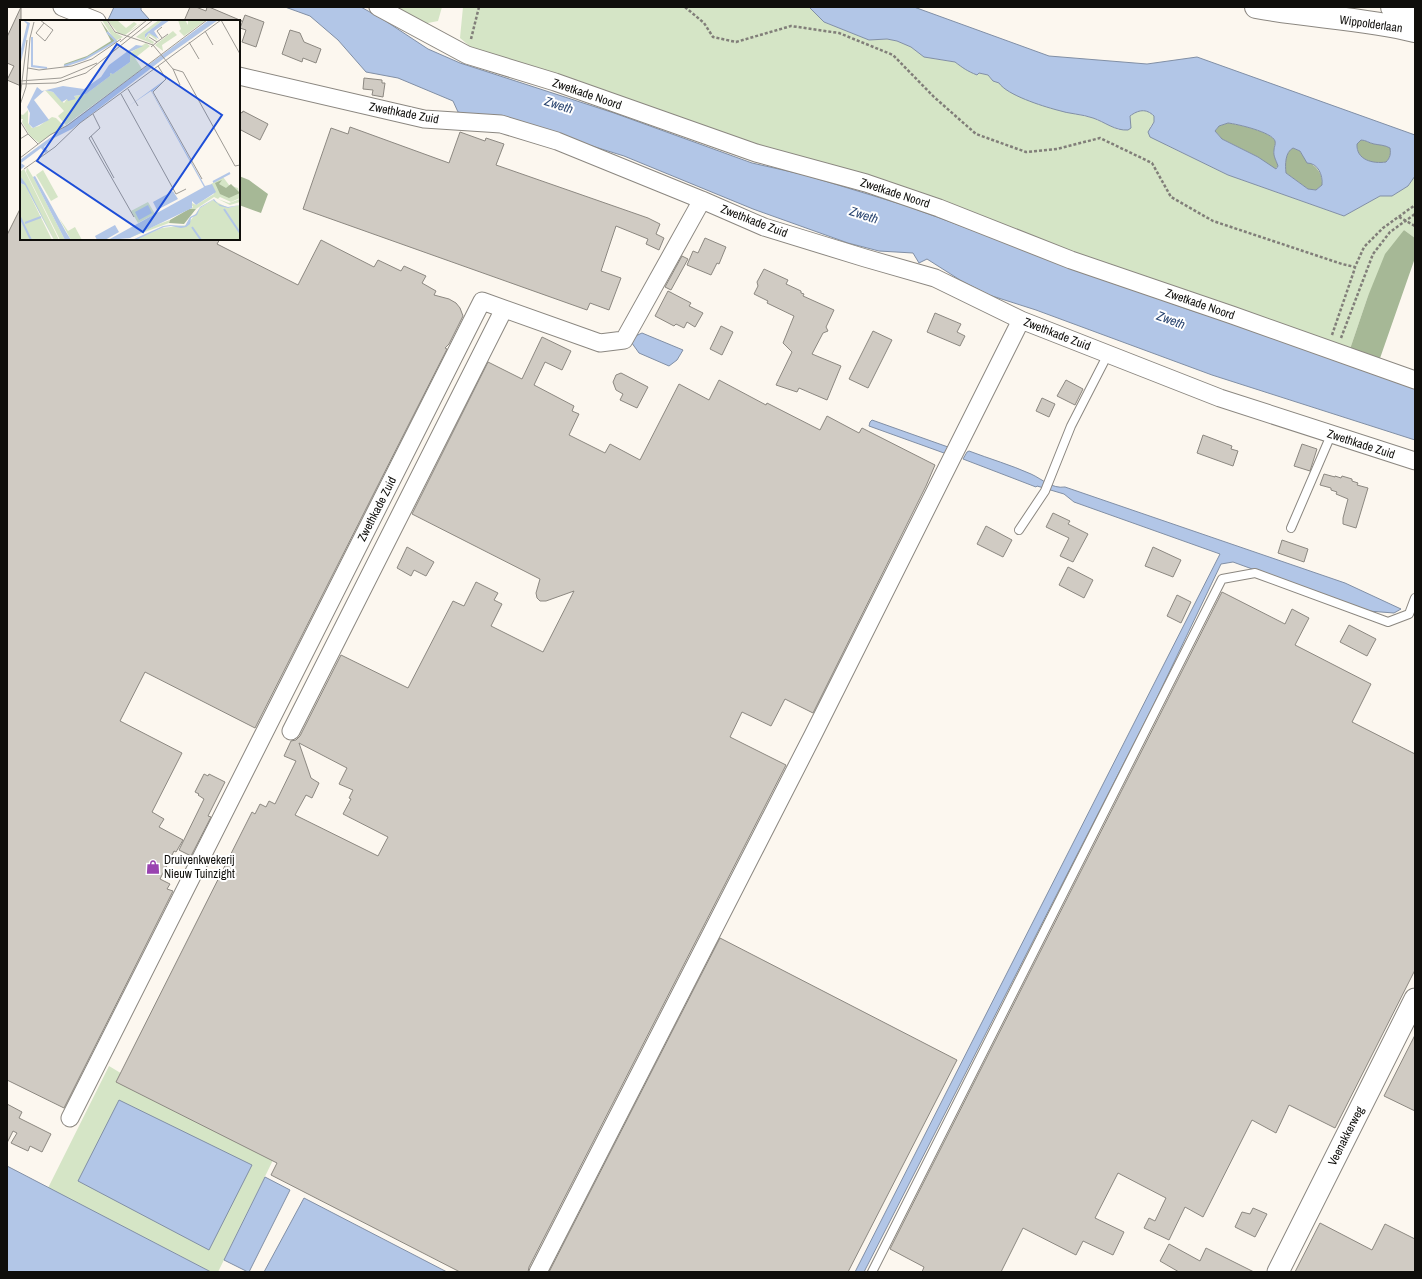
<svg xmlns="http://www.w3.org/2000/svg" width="1422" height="1279" font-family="'Archivo Narrow',sans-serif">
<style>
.green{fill:#d5e5c6}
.forest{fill:#a6b896}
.water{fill:#b2c6e7;stroke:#818fa5;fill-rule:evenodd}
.building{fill:#d0cbc3;stroke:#8c8881;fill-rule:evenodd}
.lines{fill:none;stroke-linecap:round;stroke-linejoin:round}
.service-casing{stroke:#8b8780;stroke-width:10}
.minor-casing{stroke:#8b8780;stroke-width:19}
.tertiary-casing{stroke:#8b8780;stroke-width:23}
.primary-casing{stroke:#8b8780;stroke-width:24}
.path{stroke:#817e79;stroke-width:2.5;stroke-dasharray:3 2;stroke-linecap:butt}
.service{stroke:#fff;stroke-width:8}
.minor{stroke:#fff;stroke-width:17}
.tertiary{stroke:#fff;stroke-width:21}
.primary{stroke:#fff;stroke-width:22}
.labels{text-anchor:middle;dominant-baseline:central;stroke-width:4;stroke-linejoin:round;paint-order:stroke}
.street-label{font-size:12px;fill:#0f0e0b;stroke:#fff}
.poi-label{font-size:12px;fill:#0f0e0b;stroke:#fff;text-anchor:start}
.water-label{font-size:13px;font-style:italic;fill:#2b4671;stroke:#fff}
.inset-river{fill:none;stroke:#b2c6e7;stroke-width:2}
.inset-road{fill:none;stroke:#9d9a94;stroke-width:1}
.view{fill:#1d4ed8;fill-opacity:0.15;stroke:#1d4ed8;stroke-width:2}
.inset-edge{fill:none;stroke:#0f0e0b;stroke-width:2}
</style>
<rect width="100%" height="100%" fill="#fcf7ef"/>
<!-- green -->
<path class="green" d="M386 7H442L438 21 418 25Z
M463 7H809L824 22 869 40 887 39 897 41 911 47 916 51 935 59 955 62 979 73 988 75 993 81 999 82 1057 110 1093 118 1119 130C1128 118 1139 102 1154 116V122L1150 127 1166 145 1228 175 1344 216 1380 196H1392L1408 186 1415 176V238L1404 230 1368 296 1349 352 1169 290 936 199 695 126 473 49 460 38Z
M109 1066 124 1075 277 1152 218 1272H211L48 1188Z"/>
<!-- forest -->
<path class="forest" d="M1228 123C1237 124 1272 132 1275 141 1276 144 1274 147 1274 150 1273 156 1276 160 1278 166L1275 169 1258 157 1222 139 1215 131 1219 126Z
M1361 140C1366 140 1369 143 1374 144 1380 145 1385 145 1390 148 1391 154 1390 158 1386 162 1373 164 1356 161 1357 144Z
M1293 148 1300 151C1307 166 1323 164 1322 185L1316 190 1308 189 1286 173C1285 165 1285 152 1293 148Z
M239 176 249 180 268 194 261 213 239 205Z
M1404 230 1415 238V258L1378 364 1349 352 1368 296 1385 254Z"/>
<!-- water -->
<path class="water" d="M114 7H141V10L149 19 148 21H112L108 20Z
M285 7H361L384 20 428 49 460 63 614 113 752 163 805 175 907 206 1184 308 1234 324 1415 389V440L1212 375 1036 310 989 295 960 280 927 259 919 263 913 253 879 251 848 243 753 209 624 156 547 132 458 112 453 101 398 78 366 72 338 40 310 16Z
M809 7H914L1049 56 1147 64 1197 57 1415 135V176L1408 186 1392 196H1380L1344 216 1228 175 1150 137 1148 132 1154 122V116C1146 108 1138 110 1130 116L1131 128 1128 130C1115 131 1105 122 1093 118 1082 114 1069 114 1057 110 1042 106 1007 95 999 83L993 81 988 75 979 73 977 75C967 71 963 68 955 62L924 57 911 47 897 41 887 39 869 40 824 22ZM1228 123C1237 124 1272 132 1275 141 1276 144 1274 147 1274 150 1273 156 1276 160 1278 166L1276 169 1258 157 1222 139 1215 131 1219 126ZM1361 140C1366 140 1369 143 1374 144 1379 145 1385 145 1390 148 1391 154 1390 158 1386 162 1373 164 1356 160 1357 144ZM1293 148 1300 151 1307 163C1318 163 1323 175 1322 185L1316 190 1308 189 1286 173C1285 165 1285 152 1293 148Z
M642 333 683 350 677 360 669 366 639 353 629 339Z
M872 420 948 447V448L946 453H944L869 426 870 422Z
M969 451C990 459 1011 465 1031 474 1042 479 1052 489 1065 487L1345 583 1401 609 1394 613 1368 611 1233 562 1221 564 1153 706 864 1272H855L1220 554 1074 502 1064 494 1037 486 1036 487 963 459 967 452Z
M119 1100 252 1165 209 1250 78 1181Z
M7 1166 211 1272H7Z
M265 1177 290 1190 249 1272H248L224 1260Z
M304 1198 447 1272H264Z"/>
<!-- building -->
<path class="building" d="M21 7V86L7 80 14 66 7 63V37Z
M190 7H196L206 11 207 7H209L242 21H184Z
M245 15 264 22 256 47 242 42 246 30 240 28Z
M290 30 300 33 304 42 321 49 316 63 303 58 302 62 282 54Z
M364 78 382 80V83H385L383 97 372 95 373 90 363 89Z
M239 111 242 113 243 111 268 124 260 140 239 129Z
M350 127 449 163 460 132 485 141 486 138 504 144 496 165 648 218 660 224 656 234 664 238 659 250 646 244 648 239 616 226 601 271 621 278 609 310 590 303 587 310 303 209 331 128 348 134Z
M21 207V239H220L217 244 298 285 321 240 374 267 378 260 401 271 404 266 426 276 422 283 436 291 434 295 449 299 456 303 460 308 463 316 449 344 445 348 447 349 255 728 145 672 120 721 182 753 152 812 164 819 159 827 183 840 176 852 174 851 160 879 170 884 167 889 173 891 64 1108 7 1080V235Z
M705 238 726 247 719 264 717 263 711 275 687 265 693 251 698 253Z
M682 256 688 259 671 290 665 287Z
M764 269 788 280 786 284 801 291V293L804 294 803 296 834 310 826 327 828 331 823 333 812 354 841 366 827 400 799 388 797 392 776 385 792 352 783 343 794 316 767 303 768 301 754 294 758 286 757 282Z
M668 291 691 303 689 306 703 313 695 327 687 322 684 328 676 324 674 326 655 316Z
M935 313 961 324 957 332 965 336 960 346 927 332Z
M721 326 733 332 722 355 710 349Z
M873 331 892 340 868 388 849 379Z
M542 337 571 351 562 370 545 362 534 385 574 406 572 411 579 414 569 435 605 453 610 444 640 460 679 384 709 400 719 380 766 405 767 403 820 430 827 416 859 433 862 428 935 465 926 486 813 713 785 699 771 726 742 712 730 737 786 765 529 1267 528 1272H460L271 1175 277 1163 116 1082 252 812 255 814 260 804 266 807 269 801 275 804 296 761 284 756 291 741 296 740 300 736 341 655 408 688 453 601 464 606 476 582 498 593 494 600 502 604 491 626 543 652 574 591 546 601H540L537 598 536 593 540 579 412 514 488 362 522 379ZM299 743 347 768 339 784 353 790 349 798 351 799 343 814 388 837 378 856 295 815 306 795 312 798 319 783 311 778Z
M621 373 648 387 637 408 620 400 623 394 616 390 613 382 616 375Z
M1066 380 1083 389 1075 405 1057 396Z
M1042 398 1055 404 1049 417 1036 411Z
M1203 435 1232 446 1231 449 1238 451 1233 466 1197 453Z
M1302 444 1317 449 1310 471 1294 466Z
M1324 474 1335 477V476L1341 478 1342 476 1352 479V481L1358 483 1357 485 1368 488 1356 528 1343 524V518L1348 499 1336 494 1337 492 1331 490V488L1320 485Z
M1053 513 1070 521 1068 524 1088 534 1073 562 1060 556 1069 538 1046 527Z
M986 526 1012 540 1003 557 977 544Z
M1282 540 1308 549 1304 562 1278 553Z
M407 547 434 562 426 576 414 570 411 576 397 568Z
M1153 547 1181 560 1173 577 1145 566Z
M1068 567 1093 580 1084 598 1059 585Z
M1222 592 1285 624 1292 609 1309 618 1295 645 1371 684 1352 722 1415 754V970L1335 1128 1289 1105 1276 1133 1252 1120 1203 1217 1185 1207 1169 1240 1144 1228 1149 1218 1155 1221 1166 1198 1118 1173 1095 1218 1124 1232 1113 1255 1083 1241 1076 1255 1023 1228 1001 1272H922L924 1267 890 1249Z
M1177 595 1191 602 1181 623 1167 616Z
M1349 625 1376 639 1367 656 1340 642Z
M204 774 208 776 209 774 225 782 208 816 211 817 191 856 179 850 204 799 198 795 199 794 195 792Z
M720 938 957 1060 848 1272H549Z
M1415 1035V1111L1384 1096Z
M7 1104 22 1112 19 1118 51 1134 42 1152 30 1146 28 1151 11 1143 17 1133 13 1131 7 1143Z
M1253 1208 1267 1214 1255 1237 1235 1227 1242 1212 1250 1214Z
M1320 1223 1372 1250 1385 1224 1415 1239V1272H1295Z
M1169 1244 1200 1261 1206 1248 1254 1272H1179L1160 1261Z"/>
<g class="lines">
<defs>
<path id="service" d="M1291 528 1331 435
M1019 530 1045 491 1071 426 1108 354
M872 1272 1222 579 1255 573 1388 622 1409 614 1415 598"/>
<path id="minor" d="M62 7 97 21
M378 7 467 55 555 82 756 153 866 183 939 208 1071 260 1232 315 1415 380
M239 76 424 119 501 124 557 141 702 200 764 227 865 258 935 278 1021 320 1220 398 1415 461
M291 731 504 309
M70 1118 482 301 600 343 624 340 702 200
M538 1272 813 735 1021 320"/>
<path id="tertiary" d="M1278 1272 1415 999"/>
<path id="primary" d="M1256 7C1309 17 1363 18 1415 31
M1392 7 1415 10"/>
</defs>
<!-- service casing -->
<use href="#service" class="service-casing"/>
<!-- minor casing -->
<use href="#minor" class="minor-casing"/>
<!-- tertiary casing -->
<use href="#tertiary" class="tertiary-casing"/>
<!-- primary casing -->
<use href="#primary" class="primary-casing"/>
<!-- path -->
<path class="path" d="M685 7 704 23 713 37 736 42 791 26 839 33 893 55 934 97 976 134 1026 152 1057 149 1100 138 1152 163 1171 197 1213 221 1342 264 1355 267 1364 247 1383 228 1415 205
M471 39 479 7
M1399 217 1415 226
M1332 335 1355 268
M1341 338 1373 254 1390 232 1415 214"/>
<!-- service -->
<use href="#service" class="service"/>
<!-- minor -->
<use href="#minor" class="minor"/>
<!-- tertiary -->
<use href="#tertiary" class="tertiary"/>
<!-- primary -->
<use href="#primary" class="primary"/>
</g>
<!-- icons -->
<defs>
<symbol id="shop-bare" viewBox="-9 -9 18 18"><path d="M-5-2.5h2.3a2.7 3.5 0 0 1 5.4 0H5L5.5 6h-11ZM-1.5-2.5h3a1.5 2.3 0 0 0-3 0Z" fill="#9943b0" stroke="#fff" stroke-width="2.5" paint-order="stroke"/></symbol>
</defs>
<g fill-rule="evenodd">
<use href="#shop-bare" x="143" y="857" width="20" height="20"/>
</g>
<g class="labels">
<!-- street labels -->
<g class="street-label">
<text transform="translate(1371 24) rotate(8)">Wippolderlaan</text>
<text transform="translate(587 94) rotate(19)">Zwetkade Noord</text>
<text transform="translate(404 113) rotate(11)">Zwethkade Zuid</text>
<text transform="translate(895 193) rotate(18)">Zwetkade Noord</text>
<text transform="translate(754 221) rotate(21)">Zwethkade Zuid</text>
<text transform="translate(1200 304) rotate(19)">Zwetkade Noord</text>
<text transform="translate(1057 334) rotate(21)">Zwethkade Zuid</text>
<text transform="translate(1361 444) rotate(18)">Zwethkade Zuid</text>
<text transform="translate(377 509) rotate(-63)">Zwethkade Zuid</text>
<text transform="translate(1346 1136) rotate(-63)">Veenakkerweg</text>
</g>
<!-- poi labels -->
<g class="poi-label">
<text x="164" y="860">Druivenkwekerij<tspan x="164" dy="14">Nieuw Tuinzight</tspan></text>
</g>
<!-- water labels -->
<g class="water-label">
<text transform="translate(559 105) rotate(18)">Zweth</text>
<text transform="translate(864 215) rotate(18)">Zweth</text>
<text transform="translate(1171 320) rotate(20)">Zweth</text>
</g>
</g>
<!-- overview -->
<g transform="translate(20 20)">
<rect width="220" height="220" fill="#fcf7ef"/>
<path d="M82 0H86L94 12 103 17 95 21ZM87 0H97L106 8 114 2 117 4 109 11 126 0 105 15 98 13ZM139 0H143L125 14V19L129 13 135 15 138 21 130 15 128 18 134 22 133 24 116 17ZM158 0H165L168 5V0H186L164 16 159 11 161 9ZM153 11 157 15 142 25 143 31 135 25ZM126 23 130 26 115 38 122 49 46 105 43 102 38 96 44 91 25 70 33 72 44 83 47 79H56L54 76 66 74 90 56V53L93 54 110 42V33ZM8 90V103L12 108 19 106 32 97 36 98 44 106 19 123 10 116 2 102 3 99H0V94L3 95ZM7 147 13 157 45 220H40L6 152ZM4 149 39 220H34L0 156V152ZM23 150 38 177 31 181 16 155ZM203 157 209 165 218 168 220 178 211 182 200 177 198 179 209 183 220 179V182L210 185 194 177 176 189H170L173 187 170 182 176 185 194 174 191 164ZM0 163 5 165 32 220H0ZM193 180 208 188 220 185V220H114L142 208 167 205 180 188ZM128 182 135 194 118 203 111 191ZM39 198 48 211 55 207 62 220H51ZM150 200 149 203 106 219 139 204Z" fill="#d5e5c6"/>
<path d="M80 0 95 21 68 38 45 46 44 44 67 36 91 21ZM202 160 199 164 206 168 211 164 220 173 209 178 200 174 195 163ZM169 189H176L164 204 149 203 150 200Z" fill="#a6b896"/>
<path d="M3 0 10 3 0 46V33L7 4ZM143 0H150L134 11 139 19 129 13 125 18V14ZM189 0H198L147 36 52 109 32 119 24 127 28 131 25 133 21 128 1 143 5 146 0 150V140ZM116 25 123 26 110 32V42L93 54 90 53V56L66 74 54 76 56 79 48 81 47 79 42 82 33 72 25 70 14 80 29 100 13 108 9 104 10 93 7 87 17 67 22 71 43 66 64 69 81 57 89 45ZM146 59 132 72 185 166 192 164 196 172 176 185 172 181V188L110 218 88 220 184 167 131 71 109 86ZM0 156 6 164 34 220 5 165 0 163ZM15 156 46 212 51 220H45L13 157ZM153 171 158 179 137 190 133 182ZM194 179 198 184 208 187 220 185 208 188 200 186 193 180 180 188 177 195 171 198 170 204 166 207 161 208 151 206 144 207 118 219 112 220 143 206 150 205 165 206 170 197 176 194 180 187ZM128 185 132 193 119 200 115 192ZM95 205 99 212 85 220H77L75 216Z" fill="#b2c6e7"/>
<path class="inset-river" d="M12 17V46L27 48M44 46 65 39 96 21 87 12M193 162 210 153M204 189 220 213M0 197 11 220M5 203 21 197M172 207 181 220"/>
<path class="inset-road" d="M20 0 24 3 33 10 25 21 16 13 24 3M87 0 95 12 133 25 153 49 163 52 215 146 220 145M201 0 220 34M185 11 193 25M129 17 137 22 131 27M142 18 137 11 142 7M100 22 127 0M137 22 148 14M169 22 179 39M138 46 146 59 133 72 182 159M8 48 19 50 52 46 72 39 101 19M153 49 160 65M0 61 41 58 77 43M0 64 36 63 66 53 133 0M108 69 118 86M101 74 156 174 166 169M0 78 7 20M0 85 6 67 10 18 14 2M73 94 80 108 69 118 114 197M0 101 8 114M71 116 94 158M0 119 8 114 18 124M0 138 30 115 48 105 187 0M4 149 35 127 60 103 201 0"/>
<path class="view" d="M97 24 202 95 123 212 17 141Z"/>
<rect width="220" height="220" class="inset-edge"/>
</g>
<!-- border -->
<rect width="1422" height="1279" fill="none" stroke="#0f0e0b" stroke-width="16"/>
</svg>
